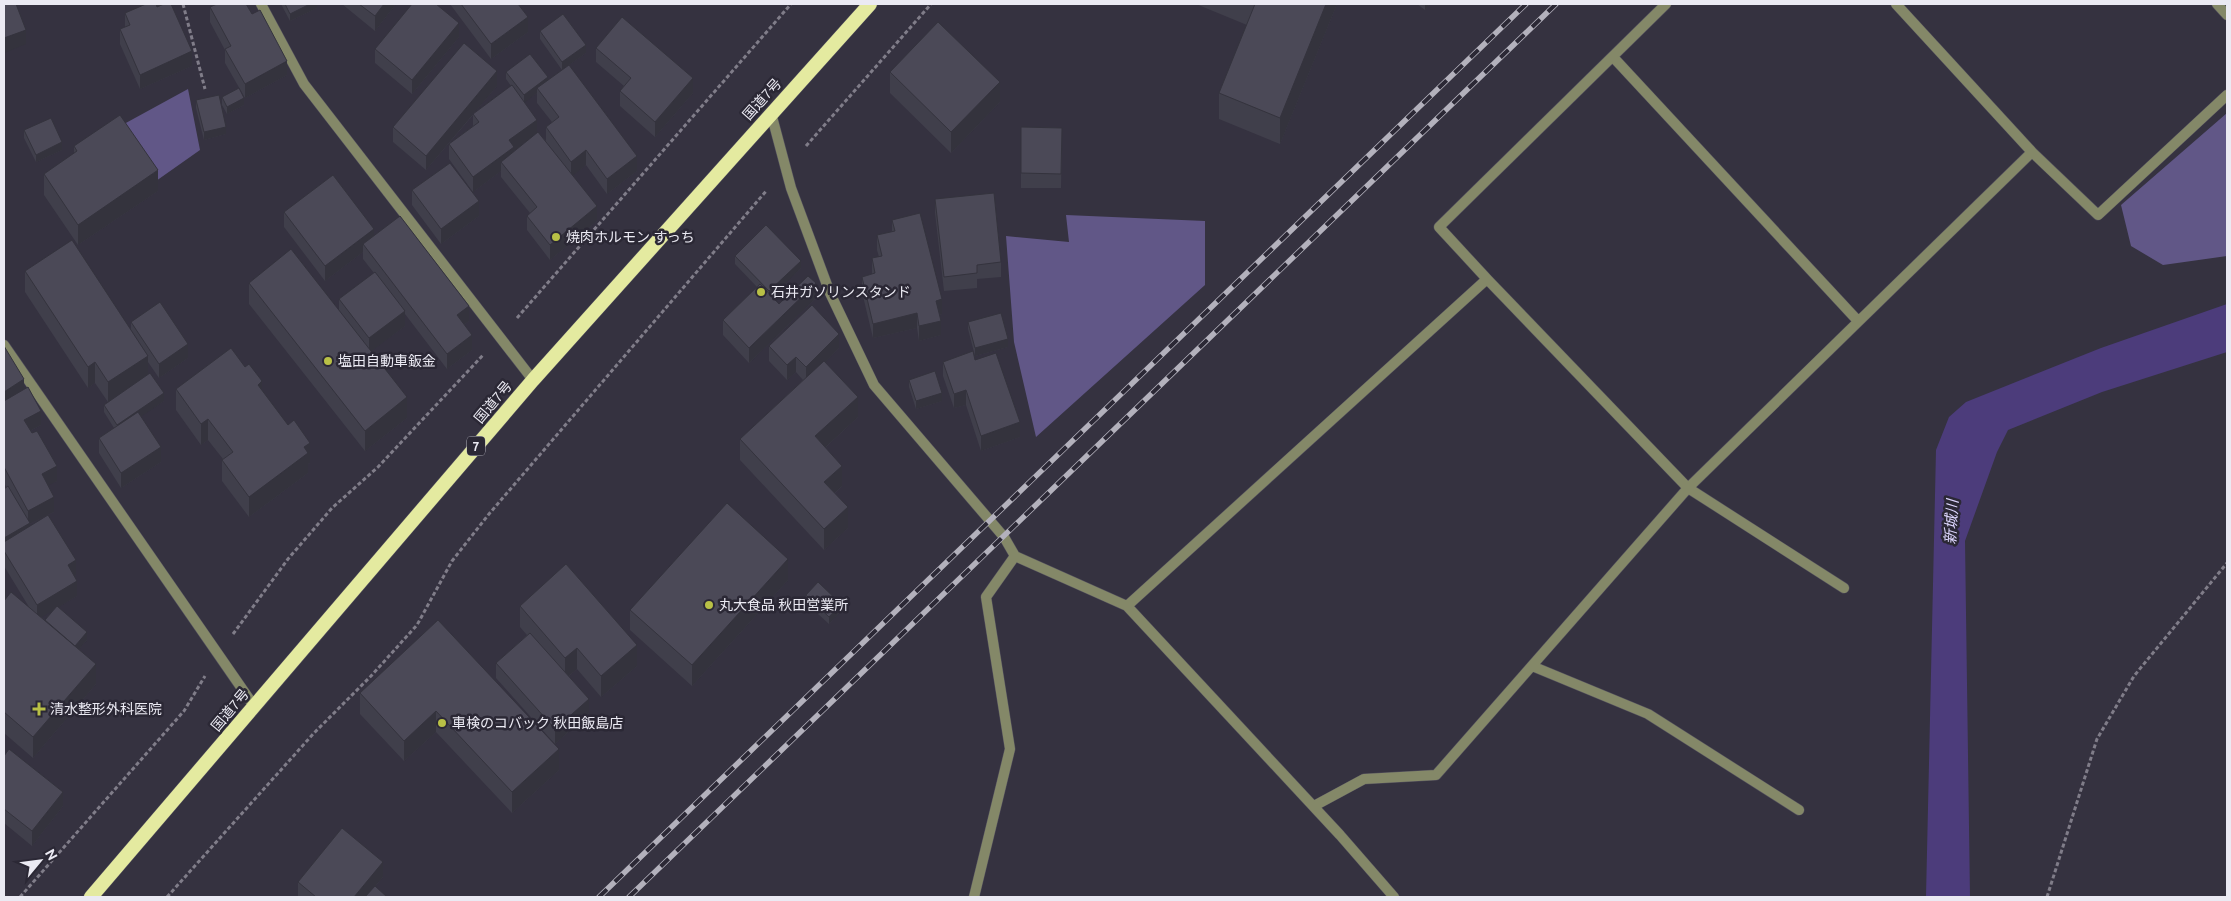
<svg xmlns="http://www.w3.org/2000/svg" width="2231" height="901" font-family="Ubuntu,'Noto Sans JP',sans-serif">
<style>
.green{fill:#615787}
.water{fill:#4c3c7b}
.lines{fill:none;stroke-linecap:round;stroke-linejoin:round}
.minor-casing{stroke:#524f5d;stroke-width:11}
.trunk-casing{stroke:#524f5d;stroke-width:15}
.path{stroke:#807d89;stroke-width:3;stroke-dasharray:4 2.5;stroke-linecap:butt}
.minor{stroke:#848868;stroke-width:10}
.trunk{stroke:#e4eaa0;stroke-width:14}
.rail-casing{stroke:#b3b1bc;stroke-width:5.5}
.rail{stroke:#2b2835;stroke-width:4;stroke-dasharray:11;stroke-linecap:butt}
.wall{fill:#403f4b;fill-rule:evenodd}
.shaded-wall{fill:#34333d}
.building{fill:#4b4957;stroke:#34333d}
.poi-dot{fill:#b9c046;stroke:#2b2835;stroke-width:2}
.labels{text-anchor:middle;dominant-baseline:central;stroke-width:5;stroke-linejoin:round;paint-order:stroke}
.shield{fill:#2b2835;stroke:#b1b0ba;stroke-width:1}
.shield-label{font-size:12px;font-weight:bold;fill:#ebeaf3}
.street-label{font-size:14px;fill:#ebeaf3;stroke:#2b2835}
.poi-label{font-size:14px;fill:#ebeaf3;stroke:#2b2835;text-anchor:start}
.water-label{font-size:15px;font-style:italic;fill:#ddd6fd;stroke:#2b2835}
</style>
<rect width="100%" height="100%" fill="#353240"/>
<!-- green -->
<path class="green" d="M188 89 200 150 156 181 124 124Z
M2227 113V256L2163 265 2131 246 2121 205Z
M1066 215 1205 221V285L1036 437 1014 342 1006 236 1069 242Z"/>
<!-- water -->
<path class="water" d="M2227 304V352L2102 392 2008 430 1997 452 1965 541 1970 897H1926L1936 450 1949 417 1966 402 2101 348Z"/>
<g class="lines">
<defs>
<path id="minor" d="M261 4 304 84 533 380
M1896 4 2032 152 2098 215 2227 95
M2217 4 2227 15
M1613 57 1858 321
M771 113 791 188 830 293 874 385 1004 537 1015 556 1127 606 1340 835 1394 897
M1487 279 1439 227 1666 4
M4 345 254 706
M1127 606 1487 279 1688 488 1844 588
M1532 666 1648 714 1799 810
M1314 806 1364 779 1436 775 1688 488 2032 152
M974 897 1010 749 986 597 1015 556"/>
<path id="trunk" d="M91 897 533 380 870 4"/>
</defs>
<!-- minor casing -->
<use href="#minor" class="minor-casing"/>
<!-- trunk casing -->
<use href="#trunk" class="trunk-casing"/>
<!-- path -->
<path class="path" d="M183 4 205 89
M806 146 931 4
M517 318 791 4
M233 634 288 559 332 508 378 467 484 354
M20 897 184 711 205 676
M167 897 314 733 371 676 417 625 452 561 489 514 767 190
M2047 897 2097 739 2134 676 2227 563"/>
<!-- minor -->
<use href="#minor" class="minor"/>
<!-- trunk -->
<use href="#trunk" class="trunk"/>
<defs>
<path id="rail" d="M599 897 1526 4
M629 897 1556 4"/>
</defs>
<!-- rail casing -->
<use href="#rail" class="rail-casing"/>
<!-- rail -->
<use href="#rail" class="rail"/>
</g>
<!-- wall -->
<path class="wall" d="M281 4H317V8L290 21Z
M342 4H396L375 31Z
M450 4H518L528 32 491 59Z
M1196 4H1337L1280 144 1219 119V93L1247 25Z
M1417 4H1430L1425 10Z
M210 7 252 14 287 75 245 98 225 63V50L210 22Z
M125 13 192 66 140 89 120 44V29L125 27Z
M540 31 586 53 569 65 637 171 607 194 586 165 573 175 597 221 550 260 527 230V216L530 213 501 177V171L473 192 449 159V144L473 126V115L426 170 393 142V127L497 86 474 113 511 86 506 79V72L548 81 562 70 540 39ZM537 93V103L552 122 546 127V141L537 133 524 102Z
M459 37 412 94 375 63V49Z
M596 48 693 93 655 137 620 106V91L624 86 596 62Z
M890 72 1000 102 951 153 890 93Z
M222 97 244 105 227 114 222 105Z
M196 100 226 134 204 140 196 108Z
M1021 127 1062 128 1061 188H1021Z
M24 130 62 150 36 162 24 138Z
M74 146 158 191 78 245 44 195V174L74 154Z
M412 190 479 216 441 244 412 205Z
M935 199 1001 262V277L977 279V288L944 291 935 213Z
M284 212 374 236 469 321 464 325 472 350 447 369 405 314V326L371 351 407 418 365 451 249 304V283L339 311V299L374 273 363 259V252L325 281 284 227Z
M892 220 942 314 939 315 941 335 919 341 917 328 873 338 862 292V277L872 274V258L879 257 877 250V235L892 232Z
M735 256 801 268 771 296 779 304 816 298 749 363 723 335V320L757 287 735 264Z
M25 271 131 329V322L188 358 159 378 148 362V375L164 401 141 416 161 462 121 488 99 453V438L114 428 104 412V405L108 402 95 383 88 388 25 292Z
M968 322 1008 347 975 356 968 329Z
M4 346 41 425 30 431 57 481 48 485 54 512 30 524V526L76 575 74 576 77 596 58 607 87 640 79 649 96 684 33 758 4 733V586L6 598 29 607 4 566V489L6 487 4 482ZM53 610 45 620 41 617Z
M769 346 839 348 825 362 858 417 825 448 842 486 835 493 848 528 824 550 740 460V439L803 380 796 372 787 380 769 361Z
M975 360 1020 437 981 451 966 405 954 408 943 376V362Z
M909 380 942 401 916 409 909 387Z
M176 389 262 391 310 463 308 464V473L249 517 222 481V460L223 459 208 440 201 445 176 410Z
M788 580 692 686 630 630V610Z
M806 595 841 611 829 624 806 603Z
M520 606 637 666 601 697 577 669 569 676 589 713 555 744 496 678V663L527 635 520 627Z
M438 620 559 770 512 813 436 732 404 761 360 714V693Z
M4 746V755L63 806 32 846 4 823Z
M383 877 373 889 387 897H298V882Z"/>
<!-- shaded-wall -->
<path class="shaded-wall" d="M310 4H317V8L290 21V14Z
M384 4H396L375 31V16Z
M1326 4H1337L1280 144V118Z
M1425 4H1430L1425 10Z
M528 17V32L491 59V44Z
M459 23V37L412 94V80Z
M26 30V44L4 53V38Z
M586 45V53L562 70V62Z
M192 51V66L140 89V75Z
M287 61V75L245 98V84Z
M497 71V86L426 170V156Z
M548 77V85L537 88V93L524 103V95Z
M693 78V93L655 137V122Z
M1000 82V102L951 153V132Z
M244 98V105L227 114V107Z
M537 120V134L514 151V161L501 162V171L473 192V177L509 140Z
M226 127V134L204 140V132Z
M62 142V150L36 162V155Z
M586 150V165L571 177V162Z
M637 156V171L607 194V179Z
M158 170V191L78 245V225Z
M479 201V216L441 244V229Z
M597 206V221L550 260V245Z
M374 229V244H363V252L325 281V266Z
M801 261V268L769 299V291Z
M816 283V298L749 363V348Z
M942 299V314L936 316V301Z
M469 306V321L457 330V315Z
M405 311V326L369 353V338Z
M917 313V328L873 338V324Z
M941 321V335L919 341V326Z
M839 334V348L806 382V367Z
M472 335V350L447 369V354Z
M1008 339V347L975 356V348Z
M188 344V358L159 378V364Z
M148 356V377L108 403V382Z
M796 357V372L787 380V365Z
M95 362V383L88 388V367Z
M24 379V394L4 406V392Z
M262 381V402L258 385Z
M966 390V405L954 408V394Z
M164 393V401L117 433V425Z
M942 393V401L916 409V401Z
M407 397V418L365 451V431Z
M858 397V417L815 457V436Z
M41 411V425L24 434V420Z
M208 419V440L201 445V424Z
M1020 422V437L981 451V436Z
M310 443V463L308 464V473L249 517V497L304 447Z
M161 447V462L121 488V473Z
M57 466V481L42 489V474Z
M842 466V486L824 503V482Z
M54 497V512L30 524V537L4 551V538L28 524V511Z
M848 507V528L824 550V529Z
M788 559V580L692 686V665Z
M76 560V575L68 580V565Z
M77 581V596L37 620V605Z
M6 588V603L4 606V591Z
M841 604V611L829 624V617Z
M87 632V640L75 654V646Z
M637 645V666L601 697V676Z
M577 648V669L565 679V658Z
M96 664V684L33 758V737Z
M589 699V713L555 744V729Z
M436 711V732L404 761V741Z
M559 749V770L512 813V792Z
M63 792V806L32 846V831Z
M383 862V877L366 897H354Z"/>
<!-- building -->
<path class="building" d="M4 4H16L26 30 4 38Z
M146 4H156L157 7 164 4H171L192 51 140 75 120 29 130 25 125 13Z
M217 4H246L252 14 260 10 287 61 245 84 225 49 231 46 210 7Z
M285 4H310L290 14Z
M359 4H384L375 16Z
M412 4H436L459 23 412 80 375 49Z
M461 4H518L528 17 491 44Z
M1255 4H1326L1280 118 1219 93Z
M563 14 586 45 562 62 540 31Z
M622 17 693 78 655 122 620 91 631 78 596 48Z
M938 22 1000 82 951 132 890 72Z
M464 43 497 71 426 156 393 127Z
M530 54 548 77 524 95 506 72Z
M569 65 637 156 607 179 586 150 571 162 546 127 559 117 537 88Z
M512 85 537 120 509 140 514 147 473 177 449 144 479 122 473 114Z
M239 88 244 98 227 107 222 97Z
M219 95 226 127 204 132 196 100Z
M120 115 158 170 78 225 44 174 77 151 74 146Z
M51 118 62 142 36 155 24 130Z
M1021 127 1062 128 1061 174 1021 173Z
M538 132 597 206 550 245 527 216 537 207 501 162Z
M450 163 479 201 441 229 412 190Z
M333 175 374 229 325 266 284 212Z
M994 193 1001 262 977 265V273L944 277 935 199Z
M920 213 942 299 936 301 941 321 919 326 917 313 873 324 862 277 875 273 872 258 882 256 877 235 895 231 892 220Z
M400 216 469 306 457 315 472 335 447 354 363 244Z
M766 225 801 261 769 291 735 256Z
M72 240 148 356 108 382 95 362 88 367 25 271Z
M291 249 407 397 365 431 249 283Z
M375 272 405 311 369 338 339 299Z
M808 276 816 283 749 348 723 320 760 284 779 304Z
M160 302 188 344 159 364 131 322Z
M812 305 839 334 806 367 796 357 787 365 769 346Z
M1001 313 1008 339 975 348 968 322Z
M4 346 24 379 4 392Z
M231 348 245 367 249 364 262 381 258 385 288 425 294 420 310 443 304 447 308 453 249 497 222 460 233 452 208 419 201 424 176 389Z
M973 351 975 360 996 353 1020 422 981 436 966 390 954 394 943 362Z
M824 361 858 397 815 436 842 466 824 482 848 507 824 529 740 439Z
M935 371 942 393 916 401 909 380Z
M150 373 164 393 117 425 104 405Z
M28 387 41 411 24 420 32 433 37 431 57 466 42 474 54 497 28 511 4 467V401Z
M138 412 161 447 121 473 99 438Z
M8 486 30 523 4 538V489Z
M727 503 788 559 692 665 630 610Z
M48 515 76 560 68 565 77 581 37 605 4 551V542Z
M566 564 637 645 601 676 577 648 565 658 520 606Z
M818 582 841 604 829 617 806 595Z
M11 592 96 664 33 737 4 712V601Z
M57 606 87 632 75 646 45 620Z
M438 620 559 749 512 792 436 711 404 741 360 693Z
M530 633 589 699 555 729 496 663Z
M9 749 63 792 32 831 4 809V756Z
M342 828 383 862 354 897H316L298 882Z
M375 886 387 897H365Z"/>
<!-- markers -->
<g class="poi-dot">
<circle cx="556" cy="237" r="5"/>
<circle cx="761" cy="292" r="5"/>
<circle cx="328" cy="361" r="5"/>
<circle cx="709" cy="605" r="5"/>
<path d="M36.5 701.5h5v5h5v5h-5v5h-5v-5h-5v-5h5z"/>
<circle cx="442" cy="723" r="5"/>
</g>
<g class="labels">
<!-- shield labels -->
<rect class="shield" x="467" y="436.5" width="18" height="19" rx="4"/>
<g class="shield-label">
<text x="476" y="446">7</text>
</g>
<!-- street labels -->
<g class="street-label">
<text transform="translate(762 99) rotate(-48)">国道7号</text>
<text transform="translate(493 402) rotate(-50)">国道7号</text>
<text transform="translate(230 710) rotate(-50)">国道7号</text>
</g>
<!-- poi labels -->
<g class="poi-label">
<text x="566" y="237">焼肉ホルモン すっち</text>
<text x="771" y="292">石井ガソリンスタンド</text>
<text x="338" y="361">塩田自動車鈑金</text>
<text x="719" y="605">丸大食品 秋田営業所</text>
<text x="50" y="709">清水整形外科医院</text>
<text x="452" y="723">車検のコバック 秋田飯島店</text>
</g>
<!-- water labels -->
<g class="water-label">
<text transform="translate(1951 522) rotate(-87)">新城川</text>
</g>
</g>
<!-- border -->
<rect width="2231" height="901" fill="none" stroke="#ebeaf3" stroke-width="10"/>
<!-- north arrow -->
<g transform="translate(40 861) rotate(61)" stroke="#2b2835" stroke-width="4" paint-order="stroke">
<path d="M0-4L9 19L0 12L-9 19Z" fill="#ebeaf3"/>
<text y="-8" font-size="14" font-weight="bold" text-anchor="middle" fill="#ebeaf3">N</text>
</g>
</svg>
